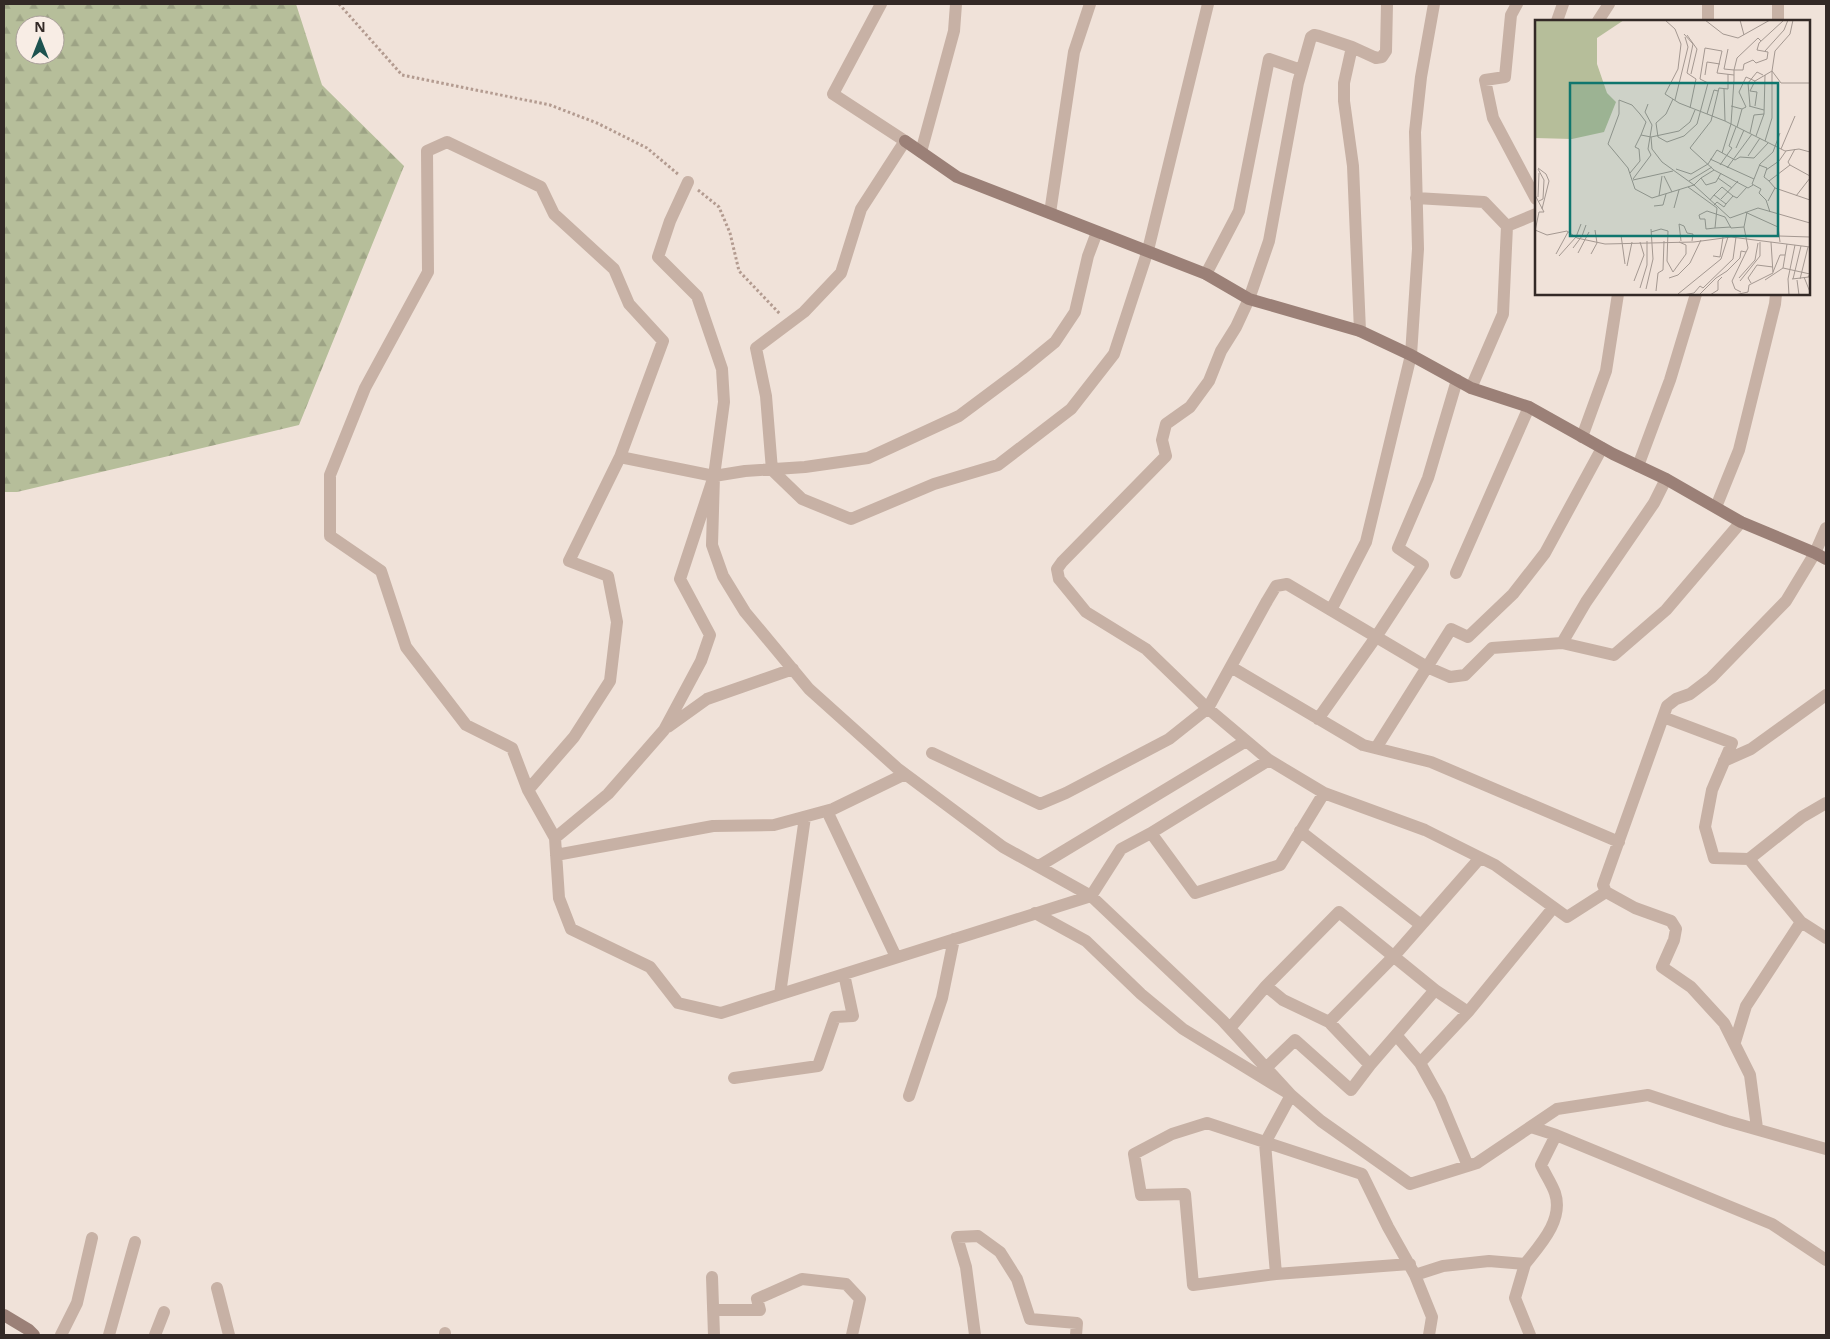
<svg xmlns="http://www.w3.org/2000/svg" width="1830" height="1339" font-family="'Open Sans',sans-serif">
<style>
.forest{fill:url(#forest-firs);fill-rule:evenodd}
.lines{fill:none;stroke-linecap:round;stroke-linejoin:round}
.path{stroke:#b39b90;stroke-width:3;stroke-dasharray:2.5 2.5;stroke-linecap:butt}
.street{stroke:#c7b1a5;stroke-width:12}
.secondary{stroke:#9b8077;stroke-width:12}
.inset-road{fill:none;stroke:#a49891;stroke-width:1}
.view{fill:#0f766e;fill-opacity:0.15;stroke:#0f766e;stroke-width:2.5}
.inset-edge{fill:none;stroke:#332926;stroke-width:2.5}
</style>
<defs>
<pattern id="forest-firs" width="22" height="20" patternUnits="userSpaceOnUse" patternTransform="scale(1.25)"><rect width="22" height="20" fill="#b6be9a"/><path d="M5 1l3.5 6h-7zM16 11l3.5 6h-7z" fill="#9da385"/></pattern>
</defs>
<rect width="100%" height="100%" fill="#f0e2d9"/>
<!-- forest -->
<path class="forest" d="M4 4H296L322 85 404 166 299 425 17 492H4ZM25 25H55V55H25Z"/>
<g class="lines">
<!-- path -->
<path class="path" d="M339 4 402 75 550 105 597 123 647 148 679 175
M698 190 719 207 730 233 739 271 780 314"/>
<!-- street -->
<path class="street" d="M881 4 833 94 905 141 861 209 841 273 804 312 756 348 766 396 772 470 802 499 851 519 934 484 998 465 1071 409 1114 354 1148 250 1208 4
M1387 4 1386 51 1382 57 1376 58 1352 47 1319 36 1314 35 1311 37 1298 83 1269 241 1249 299 1236 327 1221 351 1209 381 1190 407 1166 424 1162 440 1166 456 1062 562 1057 569 1059 579 1086 612 1146 649 1205 706 1269 760 1324 793 1425 830 1495 865 1567 917 1606 892
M1517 4 1511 15 1505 77 1485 80 1493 118 1536 199
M1778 4V21
M1557 21 1563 4
M1598 21 1609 4
M1708 21V4
M1352 47 1344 83V101L1353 166 1360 331
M921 152 954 31 956 4
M1416 198 1484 202 1507 226 1503 314 1471 388
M1050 213 1074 52 1090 4
M1507 226 1536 214
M1206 274 1239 211 1269 59 1301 70
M1582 437 1606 371 1618 294
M1638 466 1670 380 1696 294
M714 476 745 471 805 467 868 458 959 416 1022 369 1055 342 1075 312 1088 256 1097 232
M1716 507 1739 450 1775 304 1776 294
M1456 573 1529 407
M1331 610 1366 542 1411 355 1418 249 1415 132 1421 77 1434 4
M1562 643 1586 602 1654 503 1666 479
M1231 667 1363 745 1431 762 1619 842
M1663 717 1732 743 1712 790 1705 827 1714 858 1749 859
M1318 719 1376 637 1423 565 1398 548 1428 478 1457 380
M668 727 707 699 793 669
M1376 748 1451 629 1468 637 1513 594 1545 553 1602 448
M932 753 1040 804 1066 793 1169 739 1208 708 1267 601 1276 586 1287 584 1427 667 1450 677 1465 675 1492 648 1562 643 1614 655 1666 610 1741 522
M1724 761 1751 749 1826 695
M528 790 574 737 610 681 617 622 608 576 569 561 620 457
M1324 793 1280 865 1195 893 1151 833 1121 849 1091 896 721 1013 678 1003 650 967 571 929 559 898 555 838 528 790 512 748 466 725 406 647 381 571 330 536V475L365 388 428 272 427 151 447 142 541 187 554 214 614 269 629 304 663 341 620 457 714 476 712 545 723 576 745 612 809 689 897 768 1003 847 1091 896 1222 1020 1291 1095 1321 1121 1410 1184 1477 1163 1557 1109 1648 1095 1727 1121 1826 1149
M827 811 896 957
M1300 831 1421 925
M1151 833 1269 760
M555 838 608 794 664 730 701 661 710 635 680 579 714 476 724 402 722 369 697 296 658 257 670 221 688 182
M556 855 713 826 774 825 833 809 905 774
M1039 866 1246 741
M1035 913 1086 941 1141 994 1183 1029 1291 1095 1265 1143 1276 1274 1410 1264
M1801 922 1749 859 1802 817 1826 803
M1266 986 1339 912 1435 990
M780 994 805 817
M1329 1022 1394 956 1480 858
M1230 1028 1266 986 1283 1000 1329 1022 1370 1065 1435 990 1468 1012 1553 908
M1396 1035 1420 1063 1468 1012
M1735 1042 1746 1006 1801 922 1826 938
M1420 1063 1440 1099 1468 1166
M1266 1068 1295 1040 1351 1090 1370 1065
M734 1078 818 1066 835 1017 853 1016 844 974
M909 1096 942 998 954 939
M1531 1127 1556 1135 1772 1224 1826 1260
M1757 1128 1750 1075 1724 1023 1691 987 1662 967 1674 940 1676 929 1671 921 1635 908 1606 892 1603 885 1667 706 1676 699 1690 694 1711 678 1786 601 1815 553 1826 528
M1525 1264C1540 1245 1564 1220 1555 1193 1552 1184 1545 1174 1541 1165L1556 1135
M1276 1274 1193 1285 1185 1194 1141 1195 1134 1154 1172 1134 1207 1123 1362 1174 1388 1227 1415 1275 1443 1266 1489 1261 1525 1264 1515 1298 1530 1335
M1415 1275 1432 1317 1429 1335
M712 1277 714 1335
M217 1288 229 1335
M713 1310H760L757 1299 802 1279 846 1284 860 1299 852 1335
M445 1333V1335
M61 1335 77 1303 92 1238
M109 1335 135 1242
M155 1335 164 1312
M975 1335 966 1267 957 1237 978 1236 1000 1252 1017 1279 1030 1319 1077 1323 1076 1335"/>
<!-- secondary -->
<path class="secondary" d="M905 141 957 177 1206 274 1249 299 1360 331 1411 355 1471 388 1529 407 1613 454 1666 479 1741 522 1815 553 1826 559
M4 1315 29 1330 34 1335"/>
</g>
<!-- overview -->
<g transform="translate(1535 20)">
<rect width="275" height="275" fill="#f0e2d9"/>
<path d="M0 0H89L62 18V44L72 73 81 82 69 112 37 119 0 118Z" fill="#b6be9a"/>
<path class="inset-road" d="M130 0 140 9 146 24 143 49 130 74 144 83 190 101 250 131 264 129 275 132M170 0 188 14 203 18 235 0M205 0 209 15M258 0 255 14 240 31 237 51 246 63H275M149 14 158 24 152 53 161 59 155 88M152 15 162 29 156 54M226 21 223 18 202 38 199 50H208L209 44 218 40 221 43 232 39 233 32 222 30 224 23 249 0M230 31 249 10 253 0M193 54V69L184 68 176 101 155 128 179 150 213 168 218 165M170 55 172 42 185 44M220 61 215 71 222 72 220 86M189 69 190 101M138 79 131 94 121 103 123 117 132 122 149 116 162 104 173 63 165 59 170 28 187 31 182 53 199 55M140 80 153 27 150 17M196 86 207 89 202 107M214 86 229 90M215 86 213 63 222 52 228 55M207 89 211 87 204 72 211 57 220 61 237 51V98L230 121M172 94 179 70 183 71M215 113 219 95 229 94M221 116 229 94 230 55M116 117 144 111 155 102 160 90M201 128 209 110M246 129 260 96M187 133 196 104 199 60V50L189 49 193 29M213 136 225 118M175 139 219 159M185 145 197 128 194 126 201 107M224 145 232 148 229 157 234 161M255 145 275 156M3 148 11 154 14 161 7 189M192 148 217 114M3 149 9 160 8 179 4 181M141 149 156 154 173 144 182 130 200 140 205 137 219 138 233 123M231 150 244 141 251 131M95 153 105 141 104 129 100 127 106 115M186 153 181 162 171 165 166 158 159 165 117 178 100 169 93 148 73 124 84 94V80L97 85 105 94 111 102 106 115 116 117 117 129 127 142 159 165 195 198 223 188 275 203M129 156 137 172M166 158 179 150M183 158 197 168M98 159 116 135 113 129 117 105 110 92 113 84M98 160 138 151M154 161 177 147M153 167 182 188 180 208 196 207M240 168 234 161 255 145 253 142 260 129M0 175 9 192H4L0 211M179 175 187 167 198 176M124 176 127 156M261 176 275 158M3 177 4 153M186 179 203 161M175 180 179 175 191 184 198 176 202 178 212 167M233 181 240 168 275 180M179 185 182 182 189 187 191 184M119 186 128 185 131 174M139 188 144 170M210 192 243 207 245 222M235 192 231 180 224 173 226 169 217 164 225 144 238 132 245 113M144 204 149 206 152 213 158 214 157 221M144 204 146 221M209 207 212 192M180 208 171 209 170 199H165L164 195 172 191 190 197 196 208 209 207 213 228 197 261 200 269 206 272M0 210 12 215 32 211 42 218 70 224 159 222 196 217 275 227M116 212 126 209 133 211 132 241 138 252 151 234V225L144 222M86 215 90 244M244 216 275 217M38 228 47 216 51 205M43 233 54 212M21 234 33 212M56 234 62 223 60 210M24 236 41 217 46 204M178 236 185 237 188 217M92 246 97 222M248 248 275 254 273 257M238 252 245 235H250M269 257 275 272M134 258 143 255 155 243 166 220M204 258 220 240 223 223M257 259 274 257M258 259 266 226M265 259 273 227M230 260 248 248 252 224M262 260 264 275M99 261 109 235 105 222M205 261 225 236V222M216 263 213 258 222 245 238 247M105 268 112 245V221M111 269 118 239 116 209M121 271 123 253 128 250 129 221M143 274 186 239 193 217M148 275 159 273 165 266 168 268 198 239 201 217M164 275 181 258 192 251 205 238 206 231 211 232M175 275 183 270V261L187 257M200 275 213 272 214 265 238 253 236 222M254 275 253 259 260 225"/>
<path class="view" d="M35 63H243V216H35Z"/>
<rect width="275" height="275" class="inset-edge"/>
</g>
<!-- border -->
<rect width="1830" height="1339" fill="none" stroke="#332926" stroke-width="10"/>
<!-- north arrow -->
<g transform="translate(40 40)"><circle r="24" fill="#f8ede5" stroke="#a99f99"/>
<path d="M0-4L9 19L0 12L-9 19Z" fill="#1e5350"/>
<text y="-8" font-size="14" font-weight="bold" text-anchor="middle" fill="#332926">N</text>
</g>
</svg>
